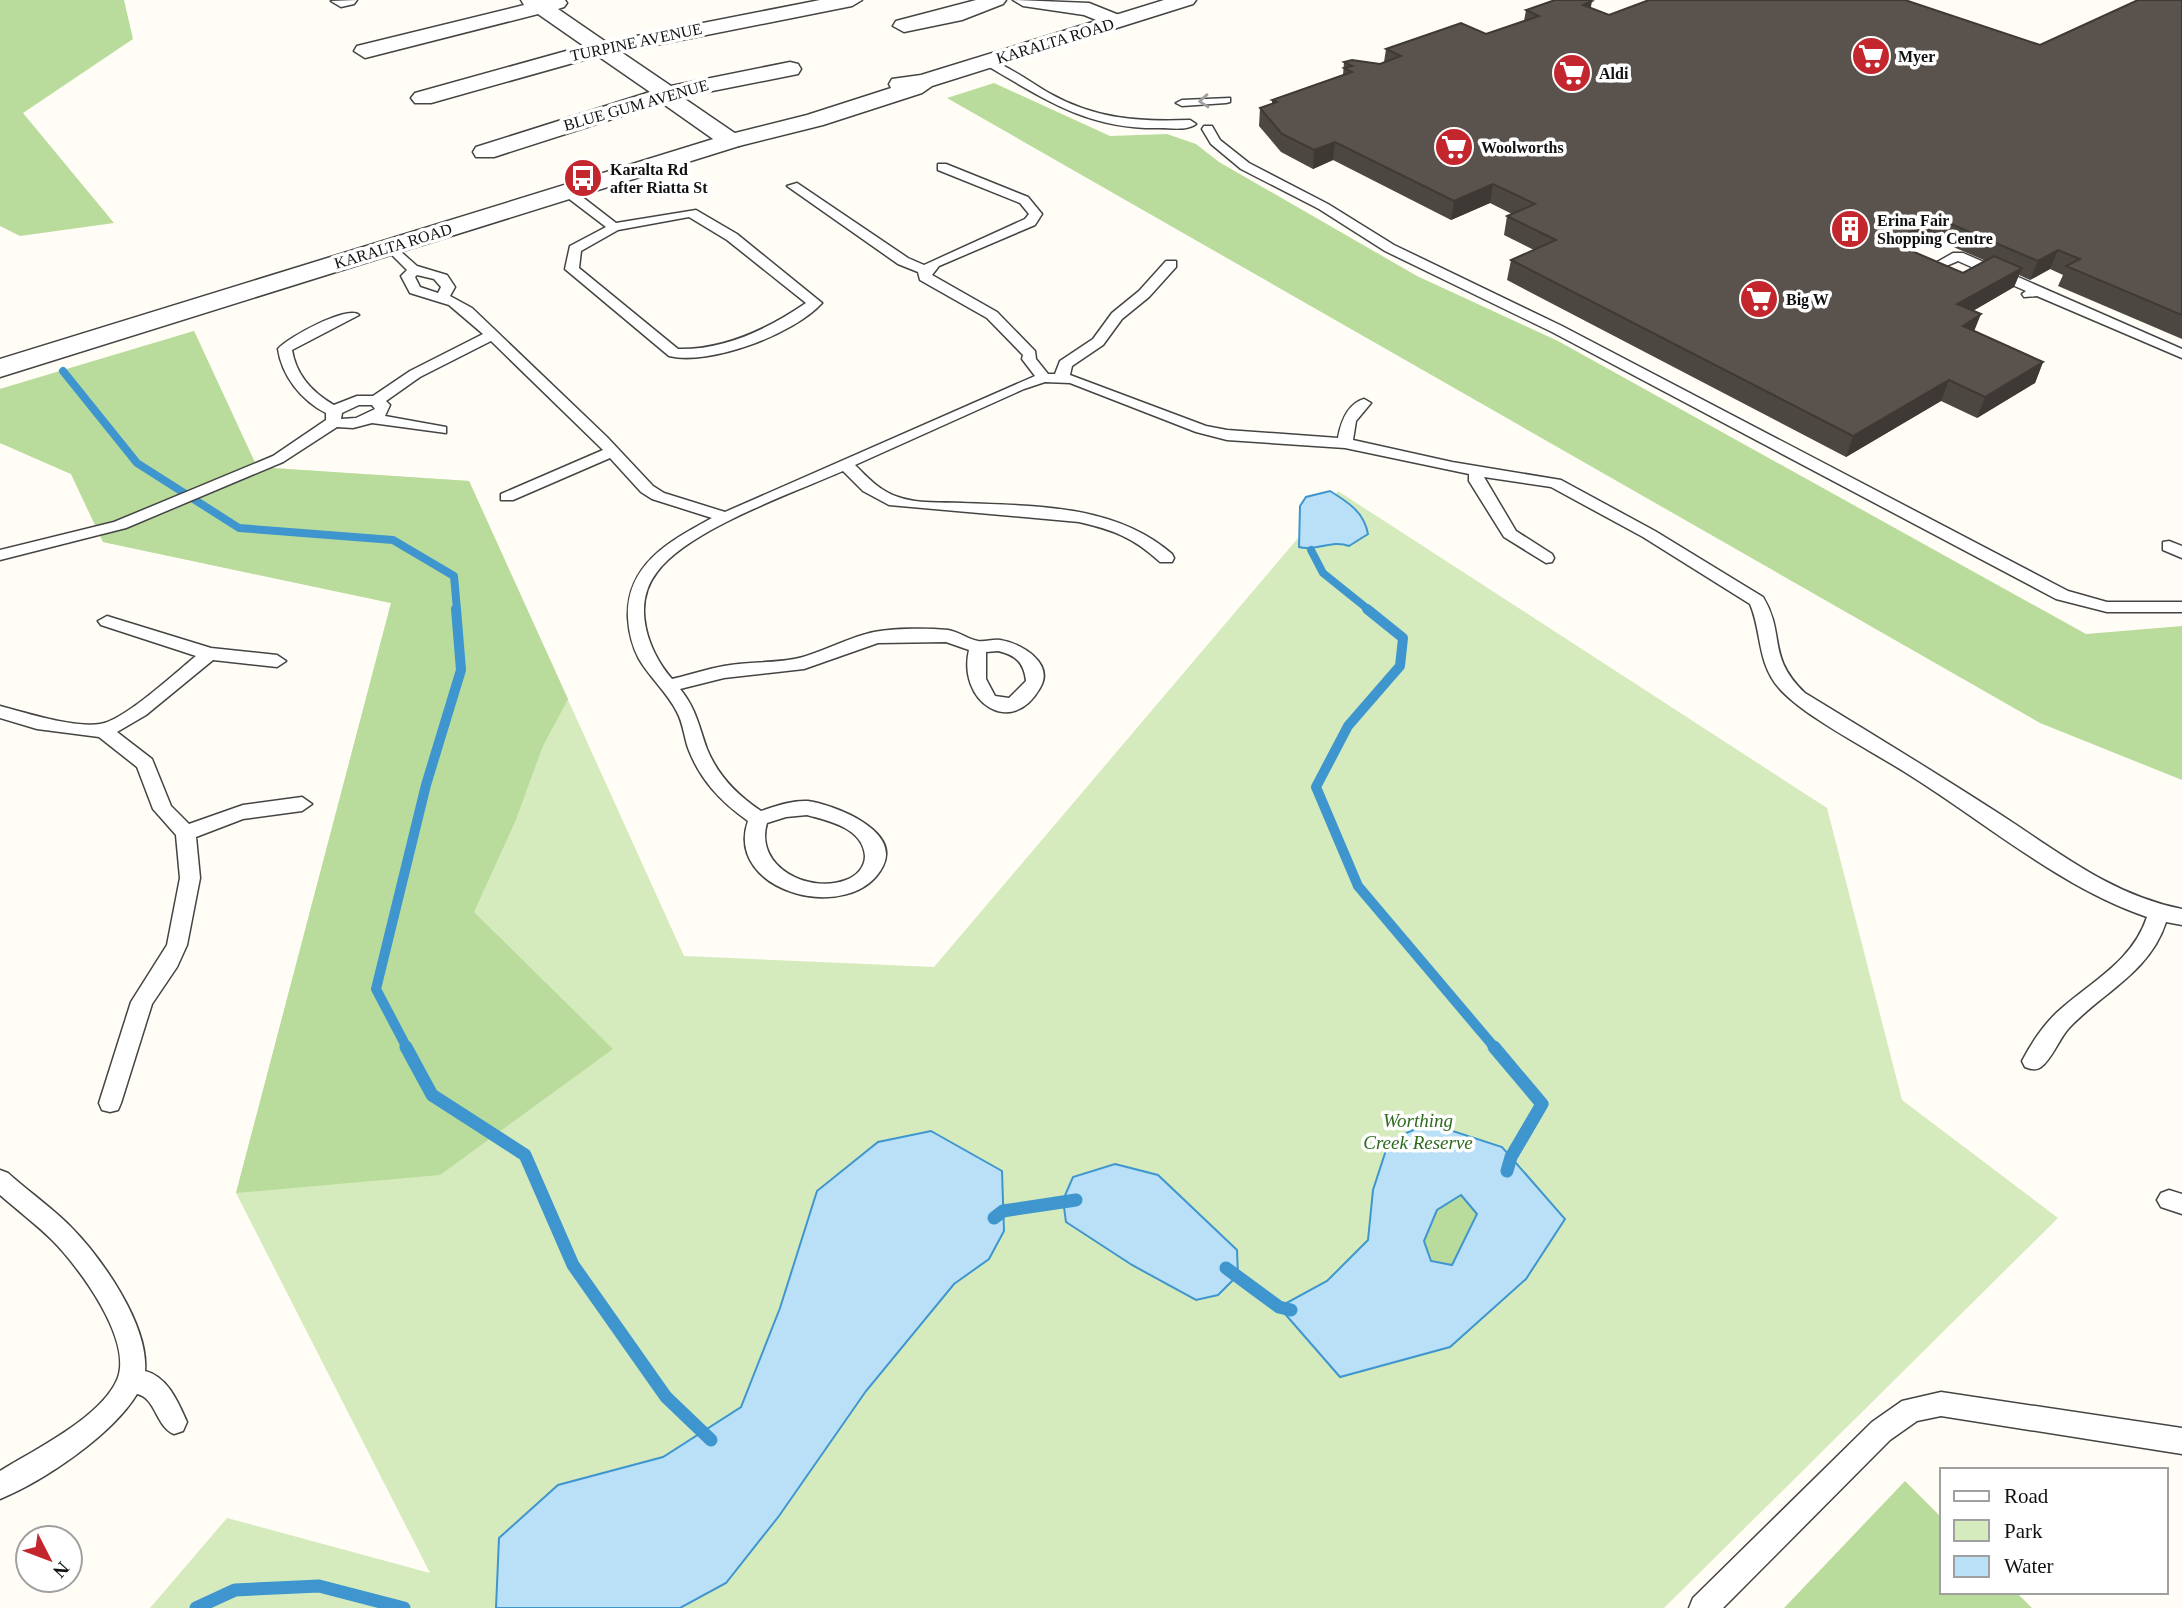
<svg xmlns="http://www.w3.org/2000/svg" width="2182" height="1608" font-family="Georgia,serif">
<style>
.green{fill:#d5ebbd}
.forest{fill:#b9dc9c}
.water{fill:#b9e0f7;stroke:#3f96cf;stroke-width:2;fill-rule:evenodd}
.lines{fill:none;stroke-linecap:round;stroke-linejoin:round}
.stream-far2{stroke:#3f96cf;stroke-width:8}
.stream-far1{stroke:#3f96cf;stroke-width:10}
.stream{stroke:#3f96cf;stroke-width:13}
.service-casing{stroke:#444;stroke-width:3}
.minor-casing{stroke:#444;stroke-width:3}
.tertiary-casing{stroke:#444;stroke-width:3}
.service{fill:#fff;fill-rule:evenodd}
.minor{fill:#fff;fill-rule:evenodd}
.tertiary{fill:#fff;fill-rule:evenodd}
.wall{fill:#4d4742;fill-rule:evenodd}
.shaded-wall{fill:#3f3936}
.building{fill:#5a524d;stroke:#3f3936;stroke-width:2}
.oneway{stroke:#a0a0a0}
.labels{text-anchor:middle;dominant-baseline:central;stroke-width:7;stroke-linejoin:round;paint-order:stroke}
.far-street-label{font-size:16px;fill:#111;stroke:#fff}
.far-poi-label{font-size:16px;font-weight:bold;fill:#111;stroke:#fff;text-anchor:start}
.park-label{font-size:19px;font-style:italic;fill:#2f6b1f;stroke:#fff}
</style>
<rect width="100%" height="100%" fill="#fffdf5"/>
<!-- green -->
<path class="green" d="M194 331 257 467 469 481 684 956 934 967 1338 491 1827 808 1902 1100 2058 1218 1664 1608H150L227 1518 430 1573 236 1193 391 603 103 542 71 474 0 443V389Z"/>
<!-- forest -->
<path class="forest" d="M0 0H124L133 39 23 113 114 223 20 236 0 226Z
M994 83 1110 136 1167 134 1196 144 1219 162 1417 276 1558 341 2086 634 2182 626V780L2040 723 947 98Z
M194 331 257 467 469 481 568 699 543 746 515 822 474 912 613 1049 440 1175 236 1193 391 603 103 542 71 474 0 443V389Z
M1461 1195 1477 1214 1452 1265 1431 1261 1424 1241 1437 1210Z
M1905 1481 1942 1518V1592H2016L2032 1608H1784Z"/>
<!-- water -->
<path class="water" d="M1330 491C1348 502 1364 512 1368 534L1349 546C1332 539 1316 552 1299 547L1300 506 1306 497Z
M1428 1123 1502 1147 1565 1219 1526 1279 1450 1347 1340 1377 1279 1307 1327 1281 1368 1240 1373 1190 1389 1141ZM1461 1195 1477 1214 1452 1265 1431 1261 1424 1241 1437 1210Z
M931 1131 1002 1171 1004 1231 989 1259 954 1284 866 1391 779 1516 726 1583 680 1608H496L499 1538 558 1485 663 1457 741 1407 780 1308 817 1191 878 1142Z
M1115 1164 1158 1175 1237 1250 1238 1275 1218 1295 1196 1300 1132 1265 1066 1222 1063 1200 1073 1177Z"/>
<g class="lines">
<!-- stream-far2 -->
<path class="stream-far2" d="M63 371 137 463 239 528 393 540 454 576 457 610
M1311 550 1323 573 1369 610"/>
<!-- stream-far1 -->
<path class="stream-far1" d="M1367 609 1403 638 1400 666 1348 726 1316 787 1358 886 1495 1048
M407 1048 376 989 426 785 461 670 456 609"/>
<!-- stream -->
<path class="stream" d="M406 1047 432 1095 525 1155 573 1265 666 1397 711 1440
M1494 1047 1542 1104 1511 1157 1507 1171
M994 1218 1003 1211 1076 1200
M1226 1268 1279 1307 1291 1310
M196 1608 235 1590 319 1586 404 1608"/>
<defs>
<path id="service" d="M988 59C1009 66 1030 82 1049 93 1095 119 1138 122 1190 120L1196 124C1187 131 1171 128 1159 128 1086 129 1045 99 984 64L982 62Z
M1230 98V102L1226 103 1182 106 1176 103 1182 100Z
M1204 126H1212L1220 140 1249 163 1328 204 1394 245 1562 326 2068 591 2107 602H2182V612H2107L2056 599 1552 332 1385 251 1319 209 1241 169 1211 144 1202 129Z
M938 164H946L1028 197 1042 214 1035 225 939 266 932 275 997 312 1035 351 1036 359 1048 374H1055L1060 361 1093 339 1112 313 1139 291 1166 261H1176V267L1149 297 1122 319 1103 345 1072 366 1070 375 1206 426 1227 430 1338 438C1341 422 1347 404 1364 399L1371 403 1356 421 1353 440 1452 462 1561 480 1655 531 1763 597C1786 635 1766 656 1805 693 1869 732 1933 771 1995 811 2056 850 2110 895 2182 909V925L2166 922C2150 972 2103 992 2069 1028 2059 1039 2052 1059 2041 1067 2036 1071 2030 1069 2025 1067L2022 1061C2032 1042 2045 1022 2062 1008 2094 980 2133 960 2147 917 2063 889 1986 823 1911 776 1876 753 1804 717 1779 688 1757 663 1762 632 1750 604L1643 537 1551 487 1484 477 1516 531 1552 554 1554 558 1552 562 1546 563 1504 537 1469 481V474L1345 448 1227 440 1196 432 1070 383 1045 382 1024 389 855 465C868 478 880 491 898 497 917 504 942 502 962 503 1034 506 1115 504 1172 554L1174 558 1172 562H1160C1133 537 1113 530 1079 522L889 505 863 491 843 471C793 493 689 529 657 572 631 605 648 651 672 679 689 675 707 669 724 666 750 661 778 664 803 657 827 650 850 637 874 632 895 628 927 628 948 630 959 632 968 639 978 641 985 642 993 639 1000 640 1021 643 1055 663 1040 688 1011 739 957 701 969 650L946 642 878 643 804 669 724 678 680 689C696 708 699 727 707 749 718 776 737 795 761 811 776 806 792 800 808 801 834 805 901 830 883 866 853 926 723 893 748 821 721 802 700 780 688 748 684 736 683 723 677 712 667 692 650 678 639 659 632 646 629 633 628 618 626 564 670 541 712 518L652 499 641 492 610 458 513 500H501V494L603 450 491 341 420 377 386 401 390 405 385 416 446 427V433L372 423 353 428 337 427 283 462 126 528 0 560V550L114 522 273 456 326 420V413C301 400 282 376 278 349 288 337 348 305 359 315L292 350C296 375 313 393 334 405L357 396H373L410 371 483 334 449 305 410 293 401 276 407 270 384 247 391 243 417 266 447 275 455 287 450 296 472 308 607 437 653 486 664 493 725 512 1035 376 1022 359 1023 355 987 318 920 280 918 272 898 264 787 186 797 183 908 258 924 265 1025 219 1029 214 1020 203 938 170ZM417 275 434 279 441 287 438 293 420 287 415 277ZM359 405H372L375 409 356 418 341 419 342 413ZM998 651C1016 655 1024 663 1026 681L1009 698 995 696 986 679V652ZM807 815C829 821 863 828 865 856 865 867 857 876 846 880 809 894 754 867 767 823L786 817Z
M564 189H572L616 223 696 210 737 234 822 303C794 334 710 366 669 356L565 269 570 246 606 227 564 195ZM689 217 727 240 806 303C768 329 725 350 678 349L579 268 581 251 618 230Z
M1953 253H1963L2182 349V358L2037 296 2024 297 2022 294 2026 291 1958 261 1939 269 1932 265Z
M2169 541 2182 546V558L2163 550V542Z
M107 616 211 648 277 655 286 661 277 667 213 660 146 715 117 732 152 759 171 806 189 824 243 805 302 797 312 804 302 811 243 819 196 837 200 878 187 945 177 967 152 1004 121 1103 118 1110 110 1112 102 1110 99 1103 131 1002 167 945 180 878 176 835 153 809 137 767 99 737 37 729 0 718V706C26 713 74 728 100 724 124 721 176 672 196 656L101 625 98 621Z
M0 1170 8 1173C28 1191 51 1207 70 1226 101 1257 149 1325 145 1371 168 1377 178 1402 187 1422L183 1431 174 1434C156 1427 156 1398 137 1394 112 1435 44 1481 0 1499V1471C34 1450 100 1418 117 1380 134 1341 79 1267 52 1240 36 1224 17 1210 0 1195Z
M2169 1190 2182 1194V1214L2161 1207 2157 1200 2161 1193Z
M1941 1392 2182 1428V1454L1941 1416 1917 1421 1890 1440 1723 1608H1689L1693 1598 1872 1422 1902 1401Z"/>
<path id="minor" d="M357 0 354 4 341 7 331 1Z
M521 0H565L567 3 564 7 558 9 606 42 820 0H862L852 6 621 52 671 86 790 62 798 64 801 69 798 74 682 97 739 136 743 141 739 146H723L662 103 494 157H476L473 152 476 147 650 92 598 56 431 103H415L411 98 415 93 584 46 538 14 365 58 354 51 357 46 524 5Z
M976 0H1006L1003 4 962 20 904 32 893 26 896 21Z
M1013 0 1089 3 1124 17 1127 22 1116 28 1084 15 1023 6Z"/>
<path id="tertiary" d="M1164 0H1196L1193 4 932 86 922 93 823 125 739 146 0 377V359L723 136 807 115 891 88 889 84 892 79 921 75Z"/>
</defs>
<!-- service casing -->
<use href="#service" class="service-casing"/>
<!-- minor casing -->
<use href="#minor" class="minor-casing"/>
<!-- tertiary casing -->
<use href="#tertiary" class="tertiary-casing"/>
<!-- service -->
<use href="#service" class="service"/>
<!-- minor -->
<use href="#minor" class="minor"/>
<!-- tertiary -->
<use href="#tertiary" class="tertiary"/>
</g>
<!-- wall -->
<path class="wall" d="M2182 0V339L2058 286 2063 275 2050 269 2030 280 2019 275 2014 287 1973 311 1974 332 2043 362 2035 383 1977 418 1941 401 1846 457 1507 280 1511 260 1534 250 1504 235 1507 216 1512 214 1490 203 1451 220 1333 160 1313 169 1281 152 1259 126 1260 108 1272 104V100L1343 75 1344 62 1380 64 1384 62 1386 49 1486 34 1524 21 1526 10 1591 8 1609 15 2040 45ZM1930 237 1986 261 1963 273 1907 249Z"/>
<!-- shaded-wall -->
<path class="shaded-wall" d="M1592 1 1589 18 1583 5Z
M1335 142 1333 160 1313 169 1314 150Z
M1493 184 1490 203 1451 220 1454 201Z
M1937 218 1930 237 1885 262 1891 242Z
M2058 250 2050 269 2030 280 2038 261Z
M2022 268 2014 287 1950 324 1957 304Z
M1981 314 1973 334 1963 326Z
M2043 362 2035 383 1977 418 1985 397Z
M1949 380 1941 401 1846 457 1853 436Z"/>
<!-- building -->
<path class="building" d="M1555 0H1588L1592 1 1583 5 1609 15 1649 0H1905L2040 45 2138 0H2182V315L2066 266 2080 259 2058 250 2038 261 1937 218 1891 242 1963 273 1994 256 2022 268 1957 304 1981 314 1963 326 2043 362 1985 397 1949 380 1853 436 1511 260 1556 240 1507 216 1535 204 1493 184 1454 201 1335 142 1314 150 1282 134 1260 108 1277 102 1272 100 1352 72 1344 68 1352 66 1344 62 1352 60 1380 64 1401 56 1386 49 1461 23 1486 34 1539 16 1526 10Z"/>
<!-- one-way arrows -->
<defs><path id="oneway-chevron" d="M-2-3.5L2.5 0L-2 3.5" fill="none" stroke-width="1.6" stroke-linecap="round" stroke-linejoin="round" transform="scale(1.75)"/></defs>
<use class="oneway" href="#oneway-chevron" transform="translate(1204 101) rotate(176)"/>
<!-- icons -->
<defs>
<symbol id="supermarket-disc" viewBox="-11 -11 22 22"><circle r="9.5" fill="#c4262e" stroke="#fff"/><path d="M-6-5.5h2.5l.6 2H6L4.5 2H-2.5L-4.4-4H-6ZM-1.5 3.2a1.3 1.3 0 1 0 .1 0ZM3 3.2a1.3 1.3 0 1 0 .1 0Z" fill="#fff"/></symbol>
<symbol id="bus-disc" viewBox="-11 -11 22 22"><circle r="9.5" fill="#c4262e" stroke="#fff"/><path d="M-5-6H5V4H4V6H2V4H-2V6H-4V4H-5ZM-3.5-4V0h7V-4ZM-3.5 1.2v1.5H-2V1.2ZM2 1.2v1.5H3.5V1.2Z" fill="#fff"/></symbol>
<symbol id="building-disc" viewBox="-11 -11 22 22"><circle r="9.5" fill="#c4262e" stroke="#fff"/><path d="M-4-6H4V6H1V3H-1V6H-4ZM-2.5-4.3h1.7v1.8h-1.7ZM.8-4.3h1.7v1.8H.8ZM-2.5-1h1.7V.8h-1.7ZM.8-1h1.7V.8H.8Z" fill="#fff"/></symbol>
</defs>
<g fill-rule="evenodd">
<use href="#supermarket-disc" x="1849" y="34" width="44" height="44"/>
<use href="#supermarket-disc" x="1550" y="51" width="44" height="44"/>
<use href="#supermarket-disc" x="1432" y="125" width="44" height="44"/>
<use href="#bus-disc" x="561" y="156" width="44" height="44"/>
<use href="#building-disc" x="1828" y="207" width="44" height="44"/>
<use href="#supermarket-disc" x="1737" y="277" width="44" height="44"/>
</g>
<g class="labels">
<!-- far-street labels -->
<g class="far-street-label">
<text transform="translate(1055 41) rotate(-17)">KARALTA ROAD</text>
<text transform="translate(636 42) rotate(-12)">TURPINE AVENUE</text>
<text transform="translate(636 105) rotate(-16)">BLUE GUM AVENUE</text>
<text transform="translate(393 246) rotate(-17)">KARALTA ROAD</text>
</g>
<!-- far-poi labels -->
<g class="far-poi-label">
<text x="1898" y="56">Myer</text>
<text x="1599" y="73">Aldi</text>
<text x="1481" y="147">Woolworths</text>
<text x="610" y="169">Karalta Rd<tspan x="610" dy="18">after Riatta St</tspan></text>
<text x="1877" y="220">Erina Fair<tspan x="1877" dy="18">Shopping Centre</tspan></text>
<text x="1786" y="299">Big W</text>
</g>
<!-- park labels -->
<g class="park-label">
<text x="1418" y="1120">Worthing<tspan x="1418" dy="22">Creek Reserve</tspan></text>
</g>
</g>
<!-- legend -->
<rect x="1940" y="1468" width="228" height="126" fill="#ffffff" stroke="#a0a0a0" stroke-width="2"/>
<rect x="1954" y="1491" width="35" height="10" fill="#ffffff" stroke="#a0a0a0" stroke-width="2"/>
<text x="2004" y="1503" font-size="21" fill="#111111">Road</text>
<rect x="1954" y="1520" width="35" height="21" fill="#d5ebbd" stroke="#a0a0a0" stroke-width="2"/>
<text x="2004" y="1538" font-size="21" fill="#111111">Park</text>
<rect x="1954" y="1556" width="35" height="21" fill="#b9e0f7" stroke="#a0a0a0" stroke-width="2"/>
<text x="2004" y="1573" font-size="21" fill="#111111">Water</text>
<!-- north arrow -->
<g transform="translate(49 1559) rotate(132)"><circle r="33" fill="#ffffff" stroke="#a0a0a0" stroke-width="2"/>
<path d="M0-5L12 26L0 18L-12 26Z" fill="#c4262e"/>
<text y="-10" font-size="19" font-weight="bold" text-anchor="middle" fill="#111111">N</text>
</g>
</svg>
